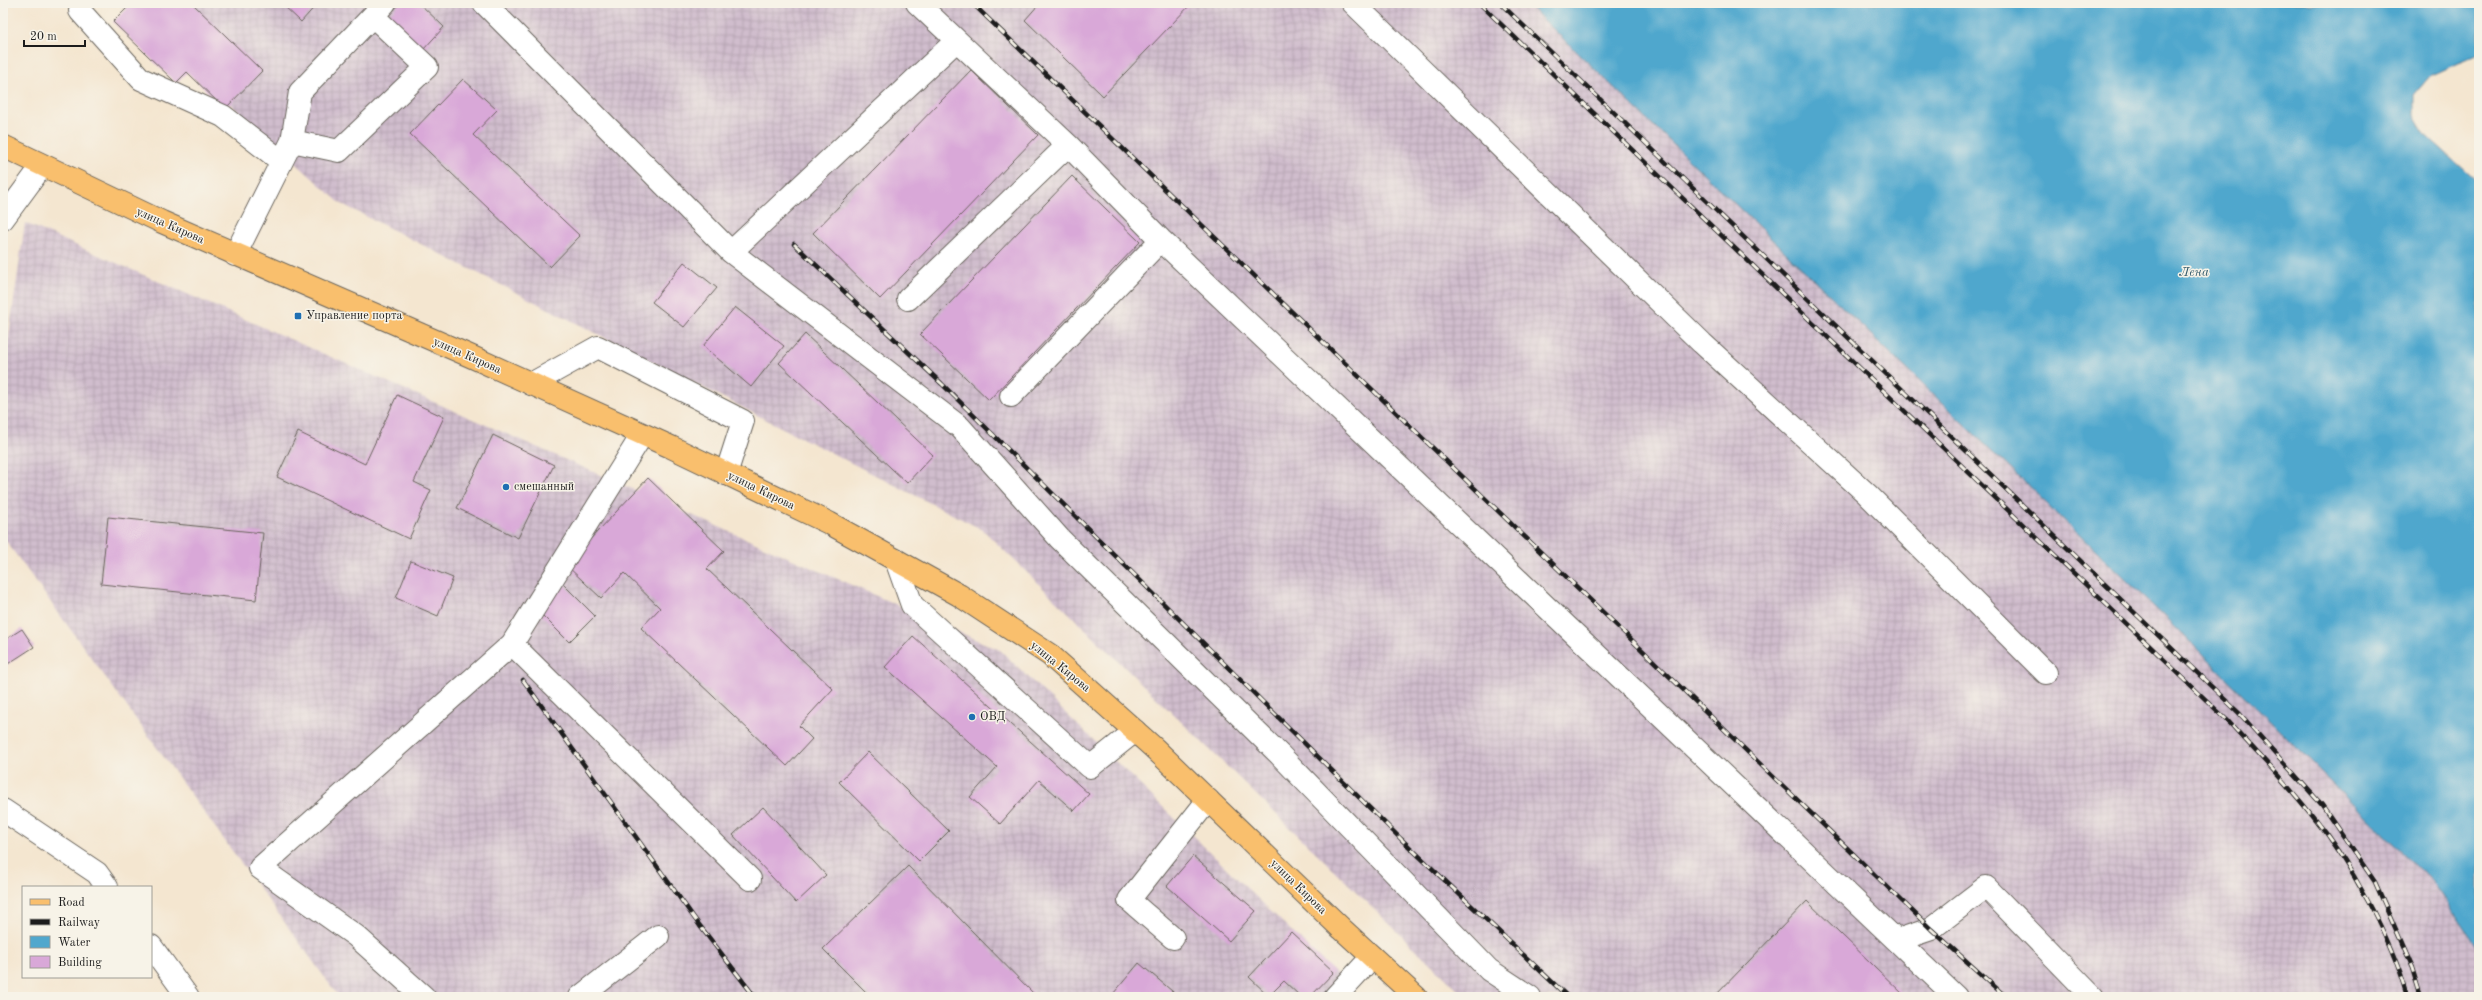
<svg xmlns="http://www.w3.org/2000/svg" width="2482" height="1000" font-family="'Old Standard TT',serif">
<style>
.industrial{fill:url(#industrial-grid)}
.water{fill:#50a7cd;stroke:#366274}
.building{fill:#d9a8d8}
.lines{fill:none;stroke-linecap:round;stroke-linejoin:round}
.minor-casing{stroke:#68635b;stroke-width:24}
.major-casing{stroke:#68635b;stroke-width:24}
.minor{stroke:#fff;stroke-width:22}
.major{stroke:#f9bf6d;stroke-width:22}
.rail-casing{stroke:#1c1c1c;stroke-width:4.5}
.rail{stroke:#f7f3e8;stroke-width:3;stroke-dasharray:9;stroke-linecap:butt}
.poi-dot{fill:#1f6fb2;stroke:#f7f3e8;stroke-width:1.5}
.labels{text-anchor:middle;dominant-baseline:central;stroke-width:3;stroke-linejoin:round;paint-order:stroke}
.street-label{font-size:12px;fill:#1c1c1c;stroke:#f7f3e8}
.poi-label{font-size:12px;fill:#1c1c1c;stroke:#f7f3e8;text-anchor:start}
.water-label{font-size:13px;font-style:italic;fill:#335b6c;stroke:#f7f3e8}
</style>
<defs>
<pattern id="industrial-grid" width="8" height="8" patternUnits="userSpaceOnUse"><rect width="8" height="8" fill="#d0bdcd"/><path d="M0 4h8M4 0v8" fill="none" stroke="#b2a2af"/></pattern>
</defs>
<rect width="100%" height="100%" fill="#f7f3e8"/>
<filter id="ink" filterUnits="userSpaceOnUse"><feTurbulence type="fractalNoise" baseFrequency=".025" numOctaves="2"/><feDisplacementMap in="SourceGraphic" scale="8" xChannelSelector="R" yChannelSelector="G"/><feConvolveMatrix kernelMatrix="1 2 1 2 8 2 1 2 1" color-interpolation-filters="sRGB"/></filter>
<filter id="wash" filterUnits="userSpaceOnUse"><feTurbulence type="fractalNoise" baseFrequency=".012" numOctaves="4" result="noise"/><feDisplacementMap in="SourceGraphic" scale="16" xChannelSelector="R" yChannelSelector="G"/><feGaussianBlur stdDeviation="0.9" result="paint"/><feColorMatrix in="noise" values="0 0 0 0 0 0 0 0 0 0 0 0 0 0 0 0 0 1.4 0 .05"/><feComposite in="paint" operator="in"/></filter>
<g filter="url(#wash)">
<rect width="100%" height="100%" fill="#f4e6d0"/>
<!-- industrial -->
<path class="industrial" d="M118 3H1526L2175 627 2436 886 2479 949V997H1465L983 530 340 203Z
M25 223 1000 650 1360 997H339L3 537V377Z"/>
<!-- water -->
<path class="water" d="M1526 3H2479V54L2430 76 2414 95V116L2424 133 2479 183V949L2436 886 2175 627Z"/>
<g id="blocks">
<!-- building -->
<path class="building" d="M132 3H192L262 71 225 109 187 72 176 83 113 22Z
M281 3H318L301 22Z
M400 3H419L444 27 423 50 388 16Z
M1040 3H1192L1103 96 1025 20Z
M971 70 1038 135 880 299 813 233Z
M463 79 497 110 473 135 580 236 550 267 410 134Z
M1072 176 1140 242 989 400 920 334Z
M684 262 717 288 684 327 652 302Z
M735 307 784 346 751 387 703 346Z
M805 334 933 455 907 483 779 363Z
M397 395 444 417 414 482 431 490 409 539 277 477 298 432 365 464Z
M493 435 554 465 518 538 457 508Z
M648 478 724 551 707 569 833 689 799 726 812 739 787 766 641 628 660 608 624 573 601 598 566 565Z
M108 517 263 533 256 600 101 584Z
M411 561 453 578 438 616 396 598Z
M560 581 595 616 569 642 534 607Z
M22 629 34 647 3 667V641Z
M913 636 1089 794 1074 811 1039 780 1000 824 970 797 997 767 885 667Z
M868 752 949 831 919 861 839 782Z
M763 807 826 875 796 903 733 835Z
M1193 856 1256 911 1229 941 1167 886Z
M908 866 1037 997H871L823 949Z
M1807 901 1906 997H1714Z
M1291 932 1334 972 1310 997H1301L1284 981 1269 996 1249 977Z
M1139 963 1179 997H1117L1113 994Z"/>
</g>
</g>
<g filter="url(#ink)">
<use href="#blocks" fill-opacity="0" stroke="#68635b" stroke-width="1"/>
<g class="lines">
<defs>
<path id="minor" d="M484 3 731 252 956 41
M917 3 1068 145 1161 240 1956 997
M1353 3 1702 343 1867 494 2046 673
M80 11 141 79 223 116 281 161
M292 141 339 151 427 67 373 16
M3 219 42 166
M731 252 960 427 1060 539 1280 755 1489 970 1530 997
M235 255 292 141 300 92 385 3
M908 299 1068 145
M531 384 598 347 743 421 726 474
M1011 396 1161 240
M642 435 512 644 750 879
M896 560 912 605 1090 767 1135 731
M3 810 97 873 107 887
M1173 938 1129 900 1208 800
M1898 940 1931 929 1986 887 2093 997
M151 946 188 997
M424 997 356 936 260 868 512 644
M580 997 658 936
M1335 997 1372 957"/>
<path id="major" d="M3 146 162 222 470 356 671 447 829 523 959 595 1050 655 1154 748 1342 929 1416 997"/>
</defs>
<!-- minor casing -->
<use href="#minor" class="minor-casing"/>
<!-- major casing -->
<use href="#major" class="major-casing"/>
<!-- minor -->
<use href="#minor" class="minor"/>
<!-- major -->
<use href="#major" class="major"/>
<defs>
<path id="rail" d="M972 3 1931 929 2006 997
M1479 3 2227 720C2255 751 2284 780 2310 813 2351 863 2390 935 2408 997
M1500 3 2239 713 2322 805 2375 882 2413 968 2422 997
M794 244 942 384 1401 839 1568 997
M523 680 700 926 755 997"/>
</defs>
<!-- rail casing -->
<use href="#rail" class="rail-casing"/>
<!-- rail -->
<use href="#rail" class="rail"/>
</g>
</g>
<!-- markers -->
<g class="poi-dot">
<rect x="294" y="312" width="8" height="8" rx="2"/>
<circle cx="506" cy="487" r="4"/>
<circle cx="972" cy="717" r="4"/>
</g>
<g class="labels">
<!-- street labels -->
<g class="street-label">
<text transform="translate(170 226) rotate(24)">улица Кирова</text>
<text transform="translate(467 356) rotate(24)">улица Кирова</text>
<text transform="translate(761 491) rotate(26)">улица Кирова</text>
<text transform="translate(1060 667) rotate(39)">улица Кирова</text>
<text transform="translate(1298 887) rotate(44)">улица Кирова</text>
</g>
<!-- poi labels -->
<g class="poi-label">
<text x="306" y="316">Управление порта</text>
<text x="514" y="487">смешанный</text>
<text x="980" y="717">ОВД</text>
</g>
<!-- water labels -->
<g class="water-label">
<text x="2194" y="272">Лена</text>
</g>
</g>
<!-- margin -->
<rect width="2482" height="1000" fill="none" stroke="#f7f3e8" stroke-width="16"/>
<!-- legend -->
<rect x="22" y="886" width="130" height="92" fill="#f7f3e8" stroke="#9f9d96"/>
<rect x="30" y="899" width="20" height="6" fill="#f9bf6d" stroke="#9f9d96"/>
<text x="58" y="906" font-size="12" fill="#1c1c1c">Road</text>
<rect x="30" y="919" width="20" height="6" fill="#1c1c1c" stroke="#9f9d96"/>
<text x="58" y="926" font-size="12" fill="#1c1c1c">Railway</text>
<rect x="30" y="936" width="20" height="12" fill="#50a7cd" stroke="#9f9d96"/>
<text x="58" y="946" font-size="12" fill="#1c1c1c">Water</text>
<rect x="30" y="956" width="20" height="12" fill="#d9a8d8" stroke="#9f9d96"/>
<text x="58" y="966" font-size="12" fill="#1c1c1c">Building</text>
<!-- scale -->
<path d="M24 40v6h61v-6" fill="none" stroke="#1c1c1c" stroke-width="2"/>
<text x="30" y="40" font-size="12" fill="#1c1c1c" stroke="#f7f3e8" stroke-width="3" paint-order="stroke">20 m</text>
</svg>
